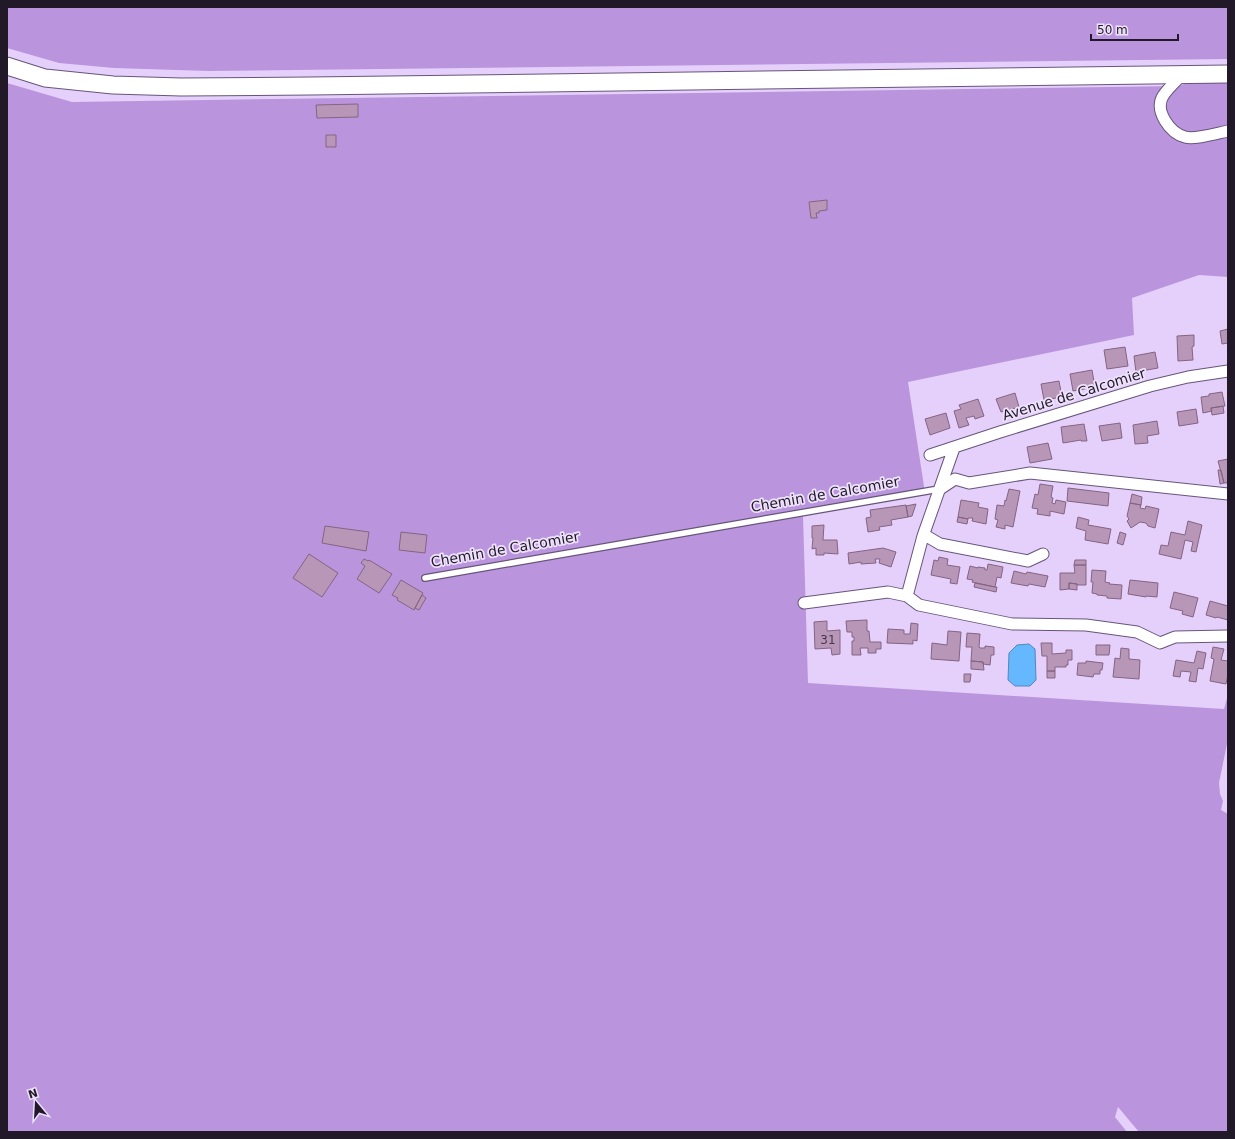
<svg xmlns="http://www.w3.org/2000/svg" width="1235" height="1139" font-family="'DejaVu Sans',sans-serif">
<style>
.green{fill:#ba95de}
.water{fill:#65b7fe;stroke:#5188be}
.building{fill:#b896b7;stroke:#846483}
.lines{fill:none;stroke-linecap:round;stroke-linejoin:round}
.lane-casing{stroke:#675579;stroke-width:8}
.street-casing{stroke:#675579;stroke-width:13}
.primary-casing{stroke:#675579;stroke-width:19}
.lane{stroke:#fff;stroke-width:5.5}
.street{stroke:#fff;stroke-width:11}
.primary{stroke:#fff;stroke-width:17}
.labels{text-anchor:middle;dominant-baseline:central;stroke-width:3.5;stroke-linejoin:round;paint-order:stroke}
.number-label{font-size:12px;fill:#47384c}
.street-label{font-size:14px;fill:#211928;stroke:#eee1fb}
</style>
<rect width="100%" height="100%" fill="#e5d0fb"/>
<!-- green -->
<path class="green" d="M7 7H1228V59L208 71 114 68 59 63 7 48Z
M1228 81V277L1199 275 1132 298 1134 335 908 382 925 493 803 516 808 683 1224 709 1228 695V739L1219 783 1220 794 1223 801 1221 810 1228 814V1132H1139L1118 1107 1115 1117 1127 1132H7V83L72 102 1180 86 1188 82Z"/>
<!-- water -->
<path class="water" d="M1029 644 1035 649 1036 680 1030 686H1015L1008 680 1009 653 1017 645Z"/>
<!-- building -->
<path class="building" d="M358 104V117L317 118 316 105Z
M326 135H336V147H326Z
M827 200V210L819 211V213H816L817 218H811L809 202Z
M1228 329V343L1222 344 1220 331Z
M1194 335V346L1192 347 1193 360 1178 361 1177 336Z
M1125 347 1128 366 1107 369 1104 350Z
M1155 352 1158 368 1136 372 1134 356Z
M1092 370 1095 387 1073 391 1070 374Z
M1059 381 1062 397 1044 400 1041 384Z
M1222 392 1225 406 1211 408 1212 411 1203 413 1201 397 1209 396V394Z
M1015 393 1019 407 1001 412 996 399Z
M978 399 984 416 975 419 974 416 966 418 969 425 959 428 954 411 961 409 959 405Z
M1223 406 1224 413 1212 415 1211 408Z
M1196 409 1198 423 1179 426 1177 412Z
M946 413 950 428 930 435 925 419Z
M1157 421 1159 434 1147 436 1148 443 1135 444 1133 425Z
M1120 423 1122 438 1102 441 1099 426Z
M1084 424 1087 441H1081V440L1063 443 1061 427Z
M1048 443 1052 459 1030 463 1027 447Z
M1228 459V483H1224L1218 461Z
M1218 470H1221L1224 483 1220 484Z
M1040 484 1053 486 1051 497 1053 498 1052 503 1055 504 1056 500 1066 502 1064 514 1050 511V516L1037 514 1038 509 1032 508 1035 494 1038 495Z
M1068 488 1109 493 1108 506 1067 501Z
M1009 489 1020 491 1013 527 1005 525V529L996 527 998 520 995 519 997 505 1004 506 1005 500 1006 501Z
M1132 494 1142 497 1141 505 1130 503Z
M961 500 979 503 978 507 988 509 986 524 972 521 973 518H968V519L958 517Z
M1130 503 1141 505 1140 508 1145 509 1146 506 1159 509 1155 528 1148 526 1146 523 1140 522 1131 528 1127 521 1129 519 1127 516Z
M916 504 912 516 908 517 906 506Z
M906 505 908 517 891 520 892 525 879 527 880 530 868 532 866 518 871 517 870 510Z
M958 517 968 519 967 524 957 522Z
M1078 517 1089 520 1088 525 1111 529 1108 544 1085 540 1086 531 1076 528Z
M1188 521 1202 525 1196 552 1191 551 1193 542 1185 540 1181 559 1159 554 1161 545 1168 546 1171 532 1185 535Z
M824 525 823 540H837L838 554 824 553V555H816V548L812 549 813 538H812V526Z
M325 526 369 532 366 551 322 543Z
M401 532 427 535 425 553 399 550Z
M1120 532 1126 534 1123 545 1117 543Z
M883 548 896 552 891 567 879 563 880 559H875L876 563 861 564V562L849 564 848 553Z
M309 554 338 573 322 597 293 578Z
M939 557 948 559 947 565 960 567 957 584 950 583 951 579 931 575 934 560 938 561Z
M364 559 368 561 369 560 392 574 379 593 357 579 365 566 361 563Z
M1075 560H1086V565H1074Z
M988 564 1003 567 1001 578 997 577 995 587 972 582 973 580 967 579 970 566 978 568V567L985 568V570H987Z
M1074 565H1086V585H1077V584L1069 583V589L1060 590V573H1075Z
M1092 570 1106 571 1105 582 1110 583 1109 584 1122 585 1121 599 1107 598V596L1097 595V594L1092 593 1093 582H1091Z
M1014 571 1026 574 1027 572 1048 576 1045 587 1029 584 1028 586 1011 583Z
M401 580 423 593 414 610 397 600 398 598 392 595Z
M1130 580 1158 583 1157 597 1146 596V597L1128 594Z
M975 583 995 587H997L996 592 974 587Z
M1069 583 1077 584V590L1069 589Z
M1174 592 1198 598 1193 617 1182 614 1183 611 1170 608Z
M422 595 426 598 419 610 415 608Z
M1210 601 1228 606V620L1217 617 1216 618 1206 615Z
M867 620V631H869L870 642H881V649H876V653H868V648H860L861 655H852V641H854V637H852V632H847L846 621Z
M827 621V631L840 630V654L832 655 831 648 815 649 814 622Z
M911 623 918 624 917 641 913 640V644L887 643 888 629 904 630V634H910Z
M948 631 961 632 959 661 931 659 932 643 947 645Z
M967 633 980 634 979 647 980 648H985V646L994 647V655H991L990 665 983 664V662L971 661 972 647H966Z
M1041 643H1052V654L1066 653V650H1072V660H1068V665H1066V667H1055V671H1047V656H1042Z
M1096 645H1110L1109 655H1096Z
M1213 647 1224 649 1221 660 1228 661V674L1226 684 1210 681 1214 659 1211 658Z
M1121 648 1129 649V659L1140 660 1139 679 1113 677 1115 658 1120 659Z
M1197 651 1206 653 1203 669 1198 668 1196 682 1189 681 1191 672 1181 671 1180 677 1173 676 1176 660 1194 663Z
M971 661 983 662 984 670 971 669Z
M1086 661 1103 663 1102 670H1100V674H1094L1093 677 1077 675 1078 663H1086Z
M1047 671H1055V678H1047Z
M964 674H971L970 682H964Z"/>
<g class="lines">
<defs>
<path id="lane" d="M425 578 939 489"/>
<path id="street" d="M1182 75C1176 81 1168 88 1163 96 1154 111 1170 133 1185 137 1194 140 1218 133 1228 131
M930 455 1000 432 1150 386 1188 377 1228 371
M940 489 955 479 969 483 1030 473 1228 494
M923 536 928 537 940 544 1028 561 1043 554
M907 596 923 536 954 448
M804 603 888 592 907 596 919 605 1012 624 1086 625 1137 632 1160 643 1175 637 1228 636"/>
<path id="primary" d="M7 66 45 78 113 85 181 87 310 86 1228 74"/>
</defs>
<!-- lane casing -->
<use href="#lane" class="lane-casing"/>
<!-- street casing -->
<use href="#street" class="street-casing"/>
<!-- primary casing -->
<use href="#primary" class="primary-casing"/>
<!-- lane -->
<use href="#lane" class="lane"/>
<!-- street -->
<use href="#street" class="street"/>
<!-- primary -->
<use href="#primary" class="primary"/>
</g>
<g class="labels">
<!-- number labels -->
<g class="number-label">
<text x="828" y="640">31</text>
</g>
<!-- street labels -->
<g class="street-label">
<text transform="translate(1074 394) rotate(-17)">Avenue de Calcomier</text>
<text transform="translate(825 494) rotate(-10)">Chemin de Calcomier</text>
<text transform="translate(505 549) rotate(-10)">Chemin de Calcomier</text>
</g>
</g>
<!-- border -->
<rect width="1235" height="1139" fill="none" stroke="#211928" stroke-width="16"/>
<!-- north arrow -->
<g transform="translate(36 1103) rotate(342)" stroke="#eee1fb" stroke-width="3" paint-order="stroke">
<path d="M0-3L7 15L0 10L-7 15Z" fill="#211928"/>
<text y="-6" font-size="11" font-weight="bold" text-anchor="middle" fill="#211928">N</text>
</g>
<!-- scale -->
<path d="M1091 34v6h87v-6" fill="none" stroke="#211928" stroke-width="2"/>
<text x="1097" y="34" font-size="12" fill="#211928" stroke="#eee1fb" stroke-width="3" paint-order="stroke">50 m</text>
</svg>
